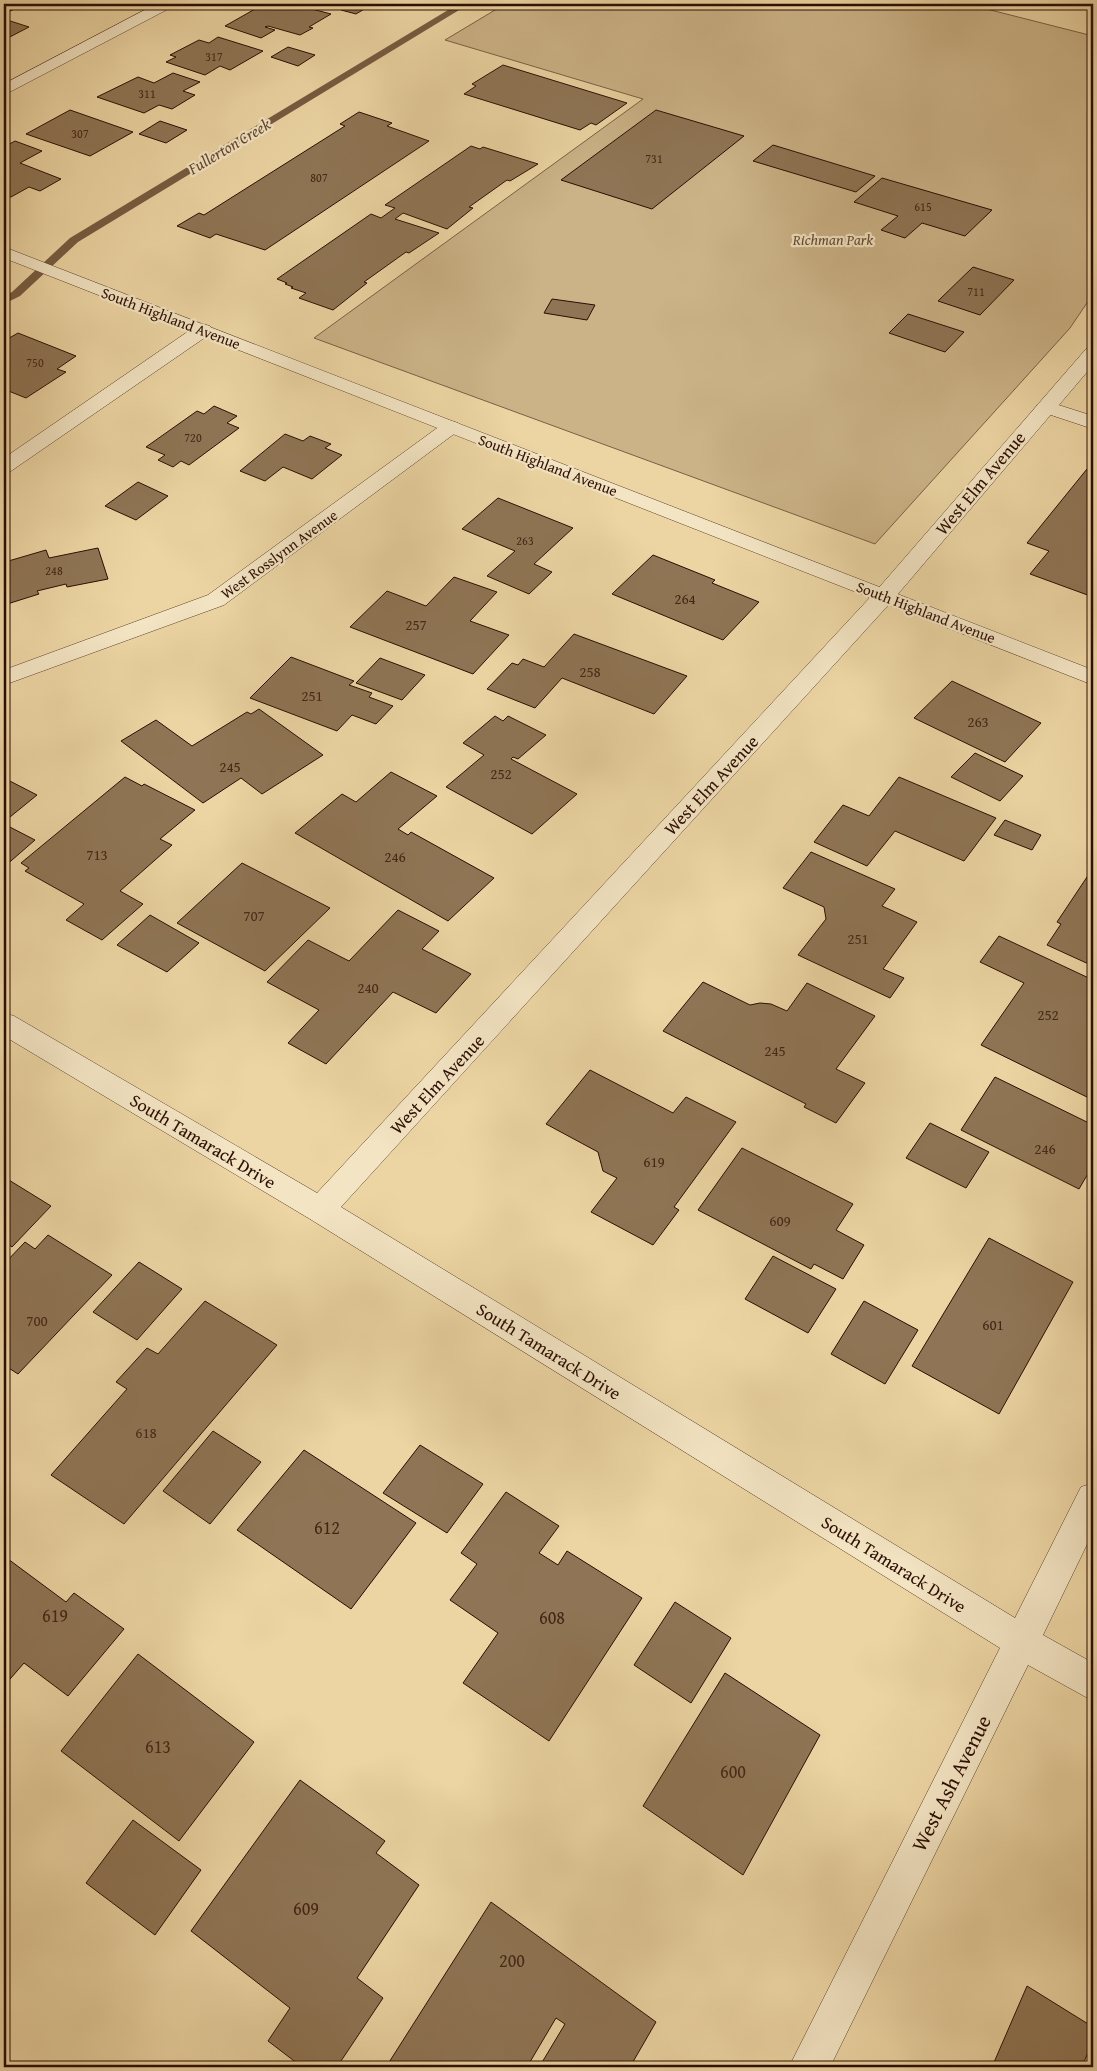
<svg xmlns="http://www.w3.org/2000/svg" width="1097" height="2071" font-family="'Gentium Book Plus',serif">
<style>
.green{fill:#cbb387;stroke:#7a6044}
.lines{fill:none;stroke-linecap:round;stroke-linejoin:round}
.stream{fill:#775c41;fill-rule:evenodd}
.building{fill:#8f7555;stroke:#2a0d00}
.service-casing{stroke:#5a3f29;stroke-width:1}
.minor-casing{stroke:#5a3f29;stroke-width:1}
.tertiary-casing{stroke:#5a3f29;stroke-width:1}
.service{fill:#f3e4c3;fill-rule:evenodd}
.minor{fill:#f3e4c3;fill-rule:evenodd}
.tertiary{fill:#f3e4c3;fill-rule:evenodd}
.labels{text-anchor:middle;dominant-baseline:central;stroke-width:4.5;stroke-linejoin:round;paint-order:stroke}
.far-number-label{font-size:12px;fill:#432715}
.far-park-label{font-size:15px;font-style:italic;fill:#62472f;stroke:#f3e4c3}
.far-street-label{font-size:15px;fill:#2a0d00;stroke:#f3e4c3}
.number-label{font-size:15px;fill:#432715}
.far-water-label{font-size:16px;font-style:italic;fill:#644831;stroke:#f3e4c3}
.street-label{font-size:18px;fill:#2a0d00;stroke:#f3e4c3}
.near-number-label{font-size:18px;fill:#432715}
.near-street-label{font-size:21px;fill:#2a0d00;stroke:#f3e4c3}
</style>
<rect width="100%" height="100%" fill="#ecd5a3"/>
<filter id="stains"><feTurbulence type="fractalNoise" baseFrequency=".004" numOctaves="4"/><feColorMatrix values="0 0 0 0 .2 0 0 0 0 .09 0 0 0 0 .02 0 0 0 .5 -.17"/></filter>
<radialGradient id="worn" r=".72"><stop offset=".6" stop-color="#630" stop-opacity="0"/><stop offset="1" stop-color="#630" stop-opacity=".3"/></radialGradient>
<!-- green -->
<path class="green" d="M505 4H967L1093 36V294L1070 328 875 544 314 338 643 99 445 40Z"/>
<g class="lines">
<!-- stream -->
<path class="stream" d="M458 4H469L78 242 20 296 4 304V296L12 292 70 238Z"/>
</g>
<!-- building -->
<path class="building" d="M4 4H41L33 7 24 5 10 11 4 9Z
M264 4H293L331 14 309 27 313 28 300 35 268 26 265 27 275 30 261 38 225 26Z
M351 4 366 8 356 14 341 10Z
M4 19 29 27 4 40Z
M218 37 263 51 230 70 220 66 205 75 166 62 176 57 170 55 199 40 209 43Z
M288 47 315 55 298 66 271 57Z
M503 65 627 103 596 125 591 123 580 130 464 94 476 86 472 84Z
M173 73 200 82 183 91 195 95 172 109 159 105 144 113 97 97 138 77 154 83Z
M70 110 133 132 90 156 26 134Z
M656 110 744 136 652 209 561 180Z
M359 112 392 123 387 126 429 141 265 250 216 234 210 238 177 226 199 213 204 215 345 126 340 124Z
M160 121 187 130 166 143 139 134Z
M15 141 42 151 20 163 61 179 40 191 29 187 11 197 4 195V147Z
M773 145 875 176 856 192 753 161Z
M471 146 480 149 483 147 538 164 510 181 507 180 469 207 473 208 447 229 403 213 395 219 439 233 409 253 406 252 364 282 367 283 333 310 299 298 306 293 291 288 293 287 285 284 287 283 277 279 371 214 381 218 395 208 385 205Z
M882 178 992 210 965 236 922 223 905 238 881 230 898 216 854 202Z
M973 267 1014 280 980 315 938 301Z
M552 299 595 305 587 320 544 313Z
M908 314 964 332 945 352 889 333Z
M18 333 76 356 57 369 66 372 26 398 6 390 4 392V341Z
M214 406 237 416 227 423 239 428 189 465 181 461 173 467 158 460 165 455 146 447 197 411 204 414Z
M285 434 303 441 310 436 331 444 325 448 342 455 312 479 283 467 265 481 240 471Z
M1087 469 1093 471V597L1030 574 1049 551 1027 543Z
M138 482 168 496 136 520 105 506Z
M498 498 573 528 534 564 552 572 529 594 487 576 515 551 462 529Z
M98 548 108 579 67 587 66 584 37 591 39 594 4 605V558L5 562 46 550 49 558Z
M653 555 715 580 712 583 759 602 723 640 612 594Z
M454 577 497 592 470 621 509 635 473 674 350 627 387 591 426 606Z
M574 634 687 676 654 714 562 678 535 708 487 689 512 663 518 665 523 659 544 667Z
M291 657 354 681 349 685 372 693 369 697 393 706 376 724 352 715 337 731 250 698Z
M380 658 425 675 402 700 356 683Z
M952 681 1041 723 1005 762 914 718Z
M259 709 323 755 262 794 241 778 203 803 121 741 156 720 192 746 247 712 251 714Z
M495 716 503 721 508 716 546 735 518 759 513 757 511 759 577 794 532 834 446 787 484 755 463 743Z
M975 753 1023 776 1000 801 951 777Z
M391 772 437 796 398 829 408 835 411 832 494 878 448 921 295 833 342 794 356 802Z
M125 777 142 786 144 784 195 810 160 839 172 845 120 891 143 904 102 940 66 920 84 904 25 871 29 868 21 863Z
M899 777 996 818 964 861 895 831 867 866 814 842 843 805 869 816Z
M4 778 37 795 10 817 6 816 4 818Z
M1005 820 1041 835 1032 850 994 835Z
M4 824 35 840 4 867Z
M811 852 895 889 882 906 917 922 883 969 904 978 890 998 798 955 826 919 824 907 783 888Z
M242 863 330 908 265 971 177 923Z
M1093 868V966L1047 945 1061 924 1057 922Z
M398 910 439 931 422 949 471 974 436 1013 393 992 326 1064 288 1043 319 1010 267 982 308 940 349 961Z
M150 915 199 943 167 972 117 945Z
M999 936 1093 980V1100L981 1045 1024 983 980 962Z
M703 982 750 1005 760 1003 771 1004 787 1011 807 983 875 1016 836 1069 865 1083 836 1123 804 1107 806 1104 663 1031Z
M590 1070 673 1113 686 1097 736 1122 674 1207 679 1210 653 1245 591 1212 617 1178 603 1171 598 1152 546 1124Z
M995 1077 1093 1125V1165L1079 1189 961 1130Z
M930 1123 989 1152 966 1188 906 1158Z
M742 1148 853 1204 836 1230 864 1245 843 1279 814 1264 811 1269 698 1210Z
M4 1177 51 1206 12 1247 4 1241Z
M48 1235 112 1275 18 1374 4 1365V1264L25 1242 35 1249Z
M989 1238 1073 1282 999 1414 912 1366Z
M773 1256 836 1289 808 1333 745 1299Z
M139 1262 182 1289 137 1340 93 1312Z
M205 1301 277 1345 124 1524 51 1475 127 1389 116 1382 147 1348 158 1354Z
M864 1301 918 1330 885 1384 831 1354Z
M213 1431 261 1462 210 1524 163 1491Z
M420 1445 483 1484 447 1533 383 1493Z
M304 1450 416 1523 351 1609 237 1530Z
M506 1492 559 1526 539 1553 558 1565 567 1551 642 1598 549 1741 463 1683 498 1633 450 1600 477 1564 461 1553Z
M4 1556 66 1602 74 1593 124 1629 68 1696 24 1663 4 1686Z
M675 1602 731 1638 691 1703 634 1665Z
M138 1654 254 1742 179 1841 61 1751Z
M725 1673 820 1735 743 1875 643 1806Z
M300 1780 385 1841 376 1853 419 1885 357 1978 383 1998 337 2067H302L268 2041 290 2008 191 1931Z
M133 1820 201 1870 155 1935 86 1883Z
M491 1902 656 2022 630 2067H546L541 2064 565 2024 556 2018 527 2067H386Z
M1027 1986 1093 2027V2040L1082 2067H992Z"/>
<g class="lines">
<defs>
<path id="service" d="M203 324 210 326 212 330 210 334 11 471 4 473V458L196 326Z
M1046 401 1093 416V429L1039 411 1036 407 1039 403Z"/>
<path id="minor" d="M156 4H174L172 7 4 95V84Z
M1093 347V365L892 601 341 1207 1015 1618 1081 1487 1093 1483V1532L1043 1635 1093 1663V1701L1028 1665 830 2067H789L1000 1648 310 1219 4 1036V1013L14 1016 317 1193 876 591 1086 349Z
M451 421 458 423 461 427 458 431 224 605 4 685V670L208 595 444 423Z"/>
<path id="tertiary" d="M4 247 1093 670V685L4 258Z"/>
</defs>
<!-- service casing -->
<use href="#service" class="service-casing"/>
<!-- minor casing -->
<use href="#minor" class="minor-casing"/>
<!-- tertiary casing -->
<use href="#tertiary" class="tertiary-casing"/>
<!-- service -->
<use href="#service" class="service"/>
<!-- minor -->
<use href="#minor" class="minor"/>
<!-- tertiary -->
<use href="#tertiary" class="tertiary"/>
</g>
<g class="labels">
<!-- far-number labels -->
<g class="far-number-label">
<text x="214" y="56">317</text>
<text x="147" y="93">311</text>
<text x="80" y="133">307</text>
<text x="654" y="158">731</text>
<text x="319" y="177">807</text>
<text x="923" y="206">615</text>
<text x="976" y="291">711</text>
<text x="35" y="362">750</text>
<text x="193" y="437">720</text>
<text x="525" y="540">263</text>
<text x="54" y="570">248</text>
</g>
<!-- far-park labels -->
<g class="far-park-label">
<text x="833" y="239">Richman Park</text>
</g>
<!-- far-street labels -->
<g class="far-street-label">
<text transform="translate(171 318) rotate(21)">South Highland Avenue</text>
<text transform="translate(548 465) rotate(21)">South Highland Avenue</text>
<text transform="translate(279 554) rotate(-36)">West Rosslynn Avenue</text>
<text transform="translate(926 612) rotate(21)">South Highland Avenue</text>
</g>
<!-- number labels -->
<g class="number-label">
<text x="685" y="598">264</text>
<text x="416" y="624">257</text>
<text x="590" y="671">258</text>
<text x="312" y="695">251</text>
<text x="978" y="721">263</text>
<text x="230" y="766">245</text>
<text x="501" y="773">252</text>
<text x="97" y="854">713</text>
<text x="395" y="856">246</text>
<text x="254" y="915">707</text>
<text x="858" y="938">251</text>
<text x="368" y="987">240</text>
<text x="1048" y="1014">252</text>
<text x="775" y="1050">245</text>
<text x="1045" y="1148">246</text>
<text x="654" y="1161">619</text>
<text x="780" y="1220">609</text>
<text x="37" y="1320">700</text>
<text x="993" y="1324">601</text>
<text x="146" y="1432">618</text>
</g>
<!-- far-water labels -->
<g class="far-water-label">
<text transform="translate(229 146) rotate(-31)">Fullerton Creek</text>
</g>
<!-- street labels -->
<g class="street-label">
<text transform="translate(980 483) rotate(-50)">West Elm Avenue</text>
<text transform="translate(711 785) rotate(-47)">West Elm Avenue</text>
<text transform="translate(437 1084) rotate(-47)">West Elm Avenue</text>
<text transform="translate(203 1141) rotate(31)">South Tamarack Drive</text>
<text transform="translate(549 1351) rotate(32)">South Tamarack Drive</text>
<text transform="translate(894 1564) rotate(32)">South Tamarack Drive</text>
</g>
<!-- near-number labels -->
<g class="near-number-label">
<text x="327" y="1527">612</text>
<text x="55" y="1615">619</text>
<text x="552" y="1617">608</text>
<text x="158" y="1746">613</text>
<text x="733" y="1771">600</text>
<text x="306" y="1908">609</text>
<text x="512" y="1960">200</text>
</g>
<!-- near-street labels -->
<g class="near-street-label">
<text transform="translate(951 1783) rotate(-63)">West Ash Avenue</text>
</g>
</g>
<!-- margin -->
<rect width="1097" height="2071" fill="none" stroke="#ecd5a3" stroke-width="20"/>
<rect x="5" y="5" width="1087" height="2061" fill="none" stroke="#2a0d00" stroke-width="2.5"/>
<rect x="10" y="10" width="1077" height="2051" fill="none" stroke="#2a0d00"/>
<rect width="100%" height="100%" filter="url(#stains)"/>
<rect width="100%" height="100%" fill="url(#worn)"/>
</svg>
